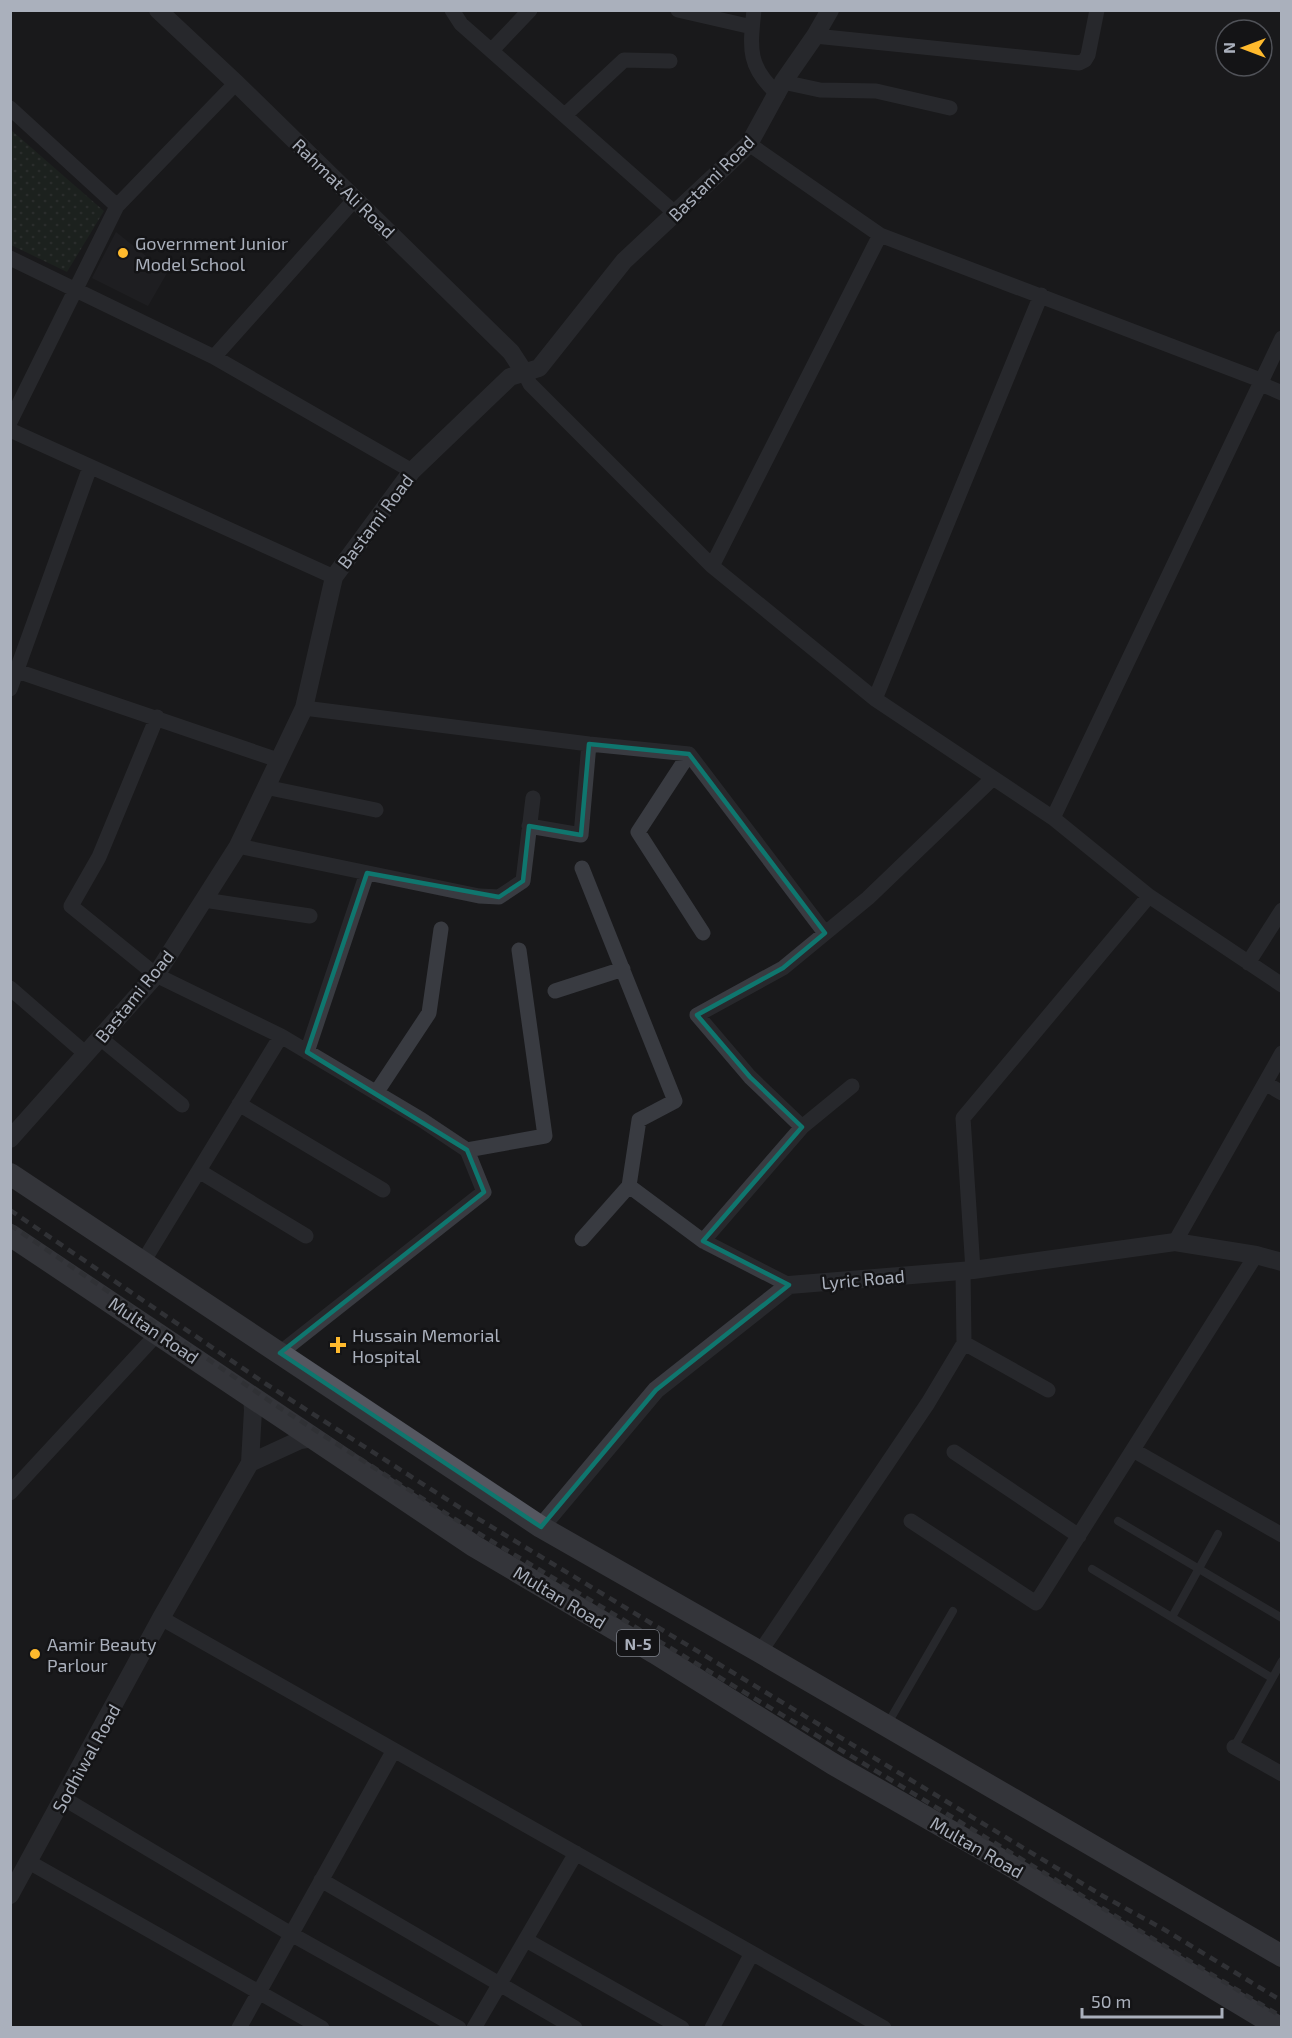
<svg xmlns="http://www.w3.org/2000/svg" width="1292" height="2038" font-family="'Exo 2',sans-serif">
<style>
.built{fill:#252529}
.park{fill:url(#park-dots)}
.lines{fill:none;stroke-linecap:round;stroke-linejoin:round}
.service{stroke:#393b41;stroke-width:8}
.minor{stroke:#393b41;stroke-width:15}
.tertiary{stroke:#393b41;stroke-width:18}
.primary{stroke:#555760;stroke-width:22}
.rail{stroke:#4c4f56;stroke-width:4.5;stroke-dasharray:8 6;stroke-linecap:butt}
.marked{fill:none;stroke:#0f766e;stroke-width:4.5;stroke-linejoin:round}
.poi-dot{fill:#ffba2d;stroke:#141416;stroke-width:2}
.labels{text-anchor:middle;dominant-baseline:central;stroke-width:5;stroke-linejoin:round;paint-order:stroke}
.shield{fill:#141416;stroke:#7d818a;stroke-width:1.5}
.shield-label{font-size:16px;font-weight:bold;fill:#aab0bc}
.street-label{font-size:18px;fill:#aab0bc;stroke:#141416}
.poi-label{font-size:18px;fill:#aab0bc;stroke:#141416;text-anchor:start}
</style>
<defs>
<pattern id="park-dots" width="8" height="8" patternUnits="userSpaceOnUse" patternTransform="scale(1.5)"><rect width="8" height="8" fill="#202a22"/><path d="M2 2h.1M6 6h.1" fill="none" stroke="#3e4640" stroke-width="1.8" stroke-linecap="round"/></pattern>
</defs>
<rect width="100%" height="100%" fill="#19191b"/>
<!-- built -->
<path class="built" d="M116 232 167 273 148 306 92 278Z"/>
<!-- park -->
<path class="park" d="M10 129 104 211 67 272 11 245Z"/>
<g class="lines">
<!-- service -->
<path class="service" d="M1118 1521 1282 1618
M1092 1569 1272 1678
M1172 1617 1218 1534
M888 1723 953 1611
M1234 1747 1282 1661"/>
<!-- minor -->
<path class="minor" d="M452 10 461 24 676 214
M678 10 752 27
M754 10C750 48 747 67 778 94
M815 36 1079 63 1085 60 1088 55 1097 10
M492 50 530 10
M783 82 820 90 876 91 950 108
M10 108 117 206
M565 115 624 60 670 61
M749 144 880 235 1263 381
M10 258 214 357 412 471
M214 357 355 199
M524 372 530 384 712 566 875 699 1053 818 1149 896 1282 985
M1261 384 1282 393
M10 422 117 206 236 83
M10 430 334 577
M712 566 880 235
M17 671 278 760
M10 689 90 467
M875 699 1041 295
M304 708 589 744 689 754 825 933
M157 717 99 857 71 906 156 975 281 1036 422 1120 467 1150 484 1192 280 1353
M689 754 638 832 703 933
M265 787 376 810
M1053 818 1282 338
M529 826 581 835 589 744
M238 846 479 896 499 897 523 881 533 798
M582 868 675 1101 639 1120 629 1186 582 1239
M204 900 310 916
M1248 963 1282 910
M10 988 86 1054
M555 991 623 969
M100 1038 182 1105
M307 1052 367 873
M1265 1083 1282 1093
M376 1093 429 1013 441 929
M239 1104 383 1190
M802 1127 750 1077 697 1015 783 968 868 898 993 778
M467 1150 545 1136 519 950
M199 1171 306 1236
M629 1186 703 1241 789 1285
M703 1241 802 1127 852 1086
M1175 1242 1282 1053
M143 1262 281 1036
M973 1270 963 1118 1149 896
M964 1343 1048 1390
M1133 1450 1282 1535
M954 1452 1079 1536
M10 1493 158 1333
M911 1521 1036 1603 1256 1255
M161 1618 884 2028
M760 1652 928 1403 964 1343 963 1271
M1234 1747 1282 1774
M63 1798 291 1934 459 2028
M29 1862 322 2028
M321 1880 575 2028
M526 1940 682 2028
M239 2028 394 1750
M474 2028 576 1853
M712 2028 752 1953"/>
<!-- tertiary -->
<path class="tertiary" d="M158 10 236 83 511 352 524 372
M10 1139 156 975 238 846 304 708 334 577 412 471 510 377 539 368 624 261 749 144 783 82 815 36 830 10
M250 1463 300 1440 314 1438
M541 1527 656 1390 789 1285 973 1270 1175 1242 1256 1255 1282 1262
M10 1895 161 1618 250 1463 253 1410 252 1396"/>
<!-- primary -->
<path class="primary" d="M10 1174 541 1527 760 1652 1282 1956
M10 1235 474 1546 655 1653 833 1764 996 1857 1280 2028"/>
<!-- rail -->
<path class="rail" d="M10 1210 266 1384 462 1509 1103 1896 1165 1930 1282 2001
M10 1225 277 1406 458 1521 891 1780 1282 2017"/>
</g>
<!-- marked area -->
<path d="M0 0H1292V2038H0ZM589 744 689 754 825 933 783 968 697 1015 750 1077 802 1127 703 1241 789 1285 656 1390 541 1527 280 1353 484 1192 467 1150 307 1052 367 873 499 897 523 881 529 826 581 835Z" fill="#19191b" fill-opacity=".55" fill-rule="evenodd"/>
<path class="marked" d="M589 744 689 754 825 933 783 968 697 1015 750 1077 802 1127 703 1241 789 1285 656 1390 541 1527 280 1353 484 1192 467 1150 307 1052 367 873 499 897 523 881 529 826 581 835Z"/>
<!-- markers -->
<g class="poi-dot">
<circle cx="123" cy="253" r="6"/>
<path d="M335 1336h6v6h6v6h-6v6h-6v-6h-6v-6h6z"/>
<circle cx="35" cy="1654" r="6"/>
</g>
<g class="labels">
<!-- shield labels -->
<rect class="shield" x="617" y="1630" width="42" height="26" rx="4.5"/>
<g class="shield-label">
<text x="638" y="1643">N-5</text>
</g>
<!-- street labels -->
<g class="street-label">
<text transform="translate(711 178) rotate(-45)">Bastami Road</text>
<text transform="translate(344 188) rotate(44)">Rahmat Ali Road</text>
<text transform="translate(375 521) rotate(-53)">Bastami Road</text>
<text transform="translate(134 996) rotate(-51)">Bastami Road</text>
<text transform="translate(863 1279) rotate(-5)">Lyric Road</text>
<text transform="translate(154 1330) rotate(34)">Multan Road</text>
<text transform="translate(560 1597) rotate(31)">Multan Road</text>
<text transform="translate(86 1758) rotate(-61)">Sodhiwal Road</text>
<text transform="translate(977 1847) rotate(30)">Multan Road</text>
</g>
<!-- poi labels -->
<g class="poi-label">
<text x="135" y="243">Government Junior<tspan x="135" dy="21">Model School</tspan></text>
<text x="352" y="1335">Hussain Memorial<tspan x="352" dy="21">Hospital</tspan></text>
<text x="47" y="1644">Aamir Beauty<tspan x="47" dy="21">Parlour</tspan></text>
</g>
</g>
<!-- border -->
<rect width="1292" height="2038" fill="none" stroke="#aab0bc" stroke-width="24"/>
<!-- north arrow -->
<g transform="translate(1244 48) rotate(270)"><circle r="28" fill="#141416" stroke="#505258" stroke-width="1.5"/>
<path d="M0-4.5L10 22L0 15L-10 22Z" fill="#ffba2d"/>
<text y="-9" font-size="16" font-weight="bold" text-anchor="middle" fill="#aab0bc">N</text>
</g>
<!-- scale -->
<path d="M1082 2008v9h140v-9" fill="none" stroke="#aab0bc" stroke-width="3"/>
<text x="1091" y="2008" font-size="18" fill="#aab0bc" stroke="#141416" stroke-width="4.5" paint-order="stroke">50 m</text>
</svg>
